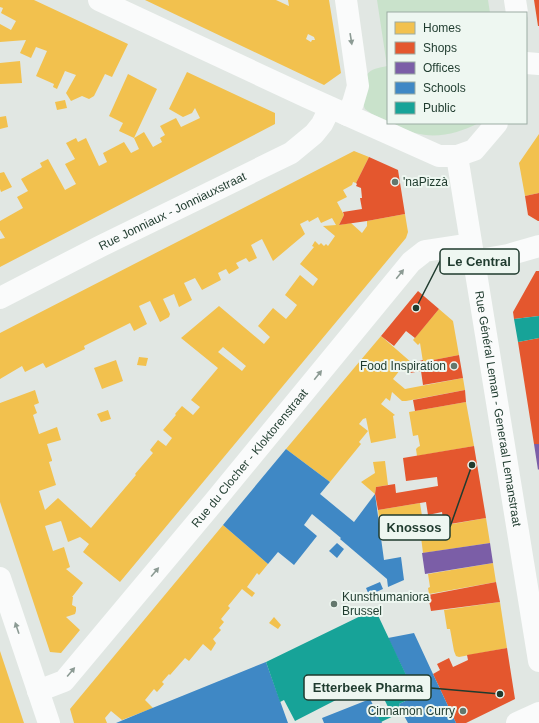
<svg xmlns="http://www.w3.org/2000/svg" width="539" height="723" font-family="Helvetica,sans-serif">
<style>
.green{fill:#c9e2cb}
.homes{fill:#f2c14e;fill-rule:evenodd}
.shops{fill:#e4572e}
.offices{fill:#7b5ea7}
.schools{fill:#3f88c5}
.public{fill:#17a398}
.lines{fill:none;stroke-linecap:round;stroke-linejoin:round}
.minor{stroke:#fafbfb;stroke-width:22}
.tertiary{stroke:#fafbfb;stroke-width:22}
.oneway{fill:#8c9b94}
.poi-dot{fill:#63776d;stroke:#eef7f1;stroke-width:1.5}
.labels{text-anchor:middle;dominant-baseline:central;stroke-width:4;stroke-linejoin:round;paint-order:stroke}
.poi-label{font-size:12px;fill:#1f3b2e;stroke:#eef7f1;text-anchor:start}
.street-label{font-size:12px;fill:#1f3b2e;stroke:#eef7f1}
.leader{fill:none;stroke:#1f3b2e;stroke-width:1.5}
.callout-dot{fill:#1f3b2e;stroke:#eef7f1;stroke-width:1.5}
.callout{fill:#eef7f1;stroke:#1f3b2e;stroke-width:1.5}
.callout-label{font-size:13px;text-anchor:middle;font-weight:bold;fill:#1f3b2e}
</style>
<rect width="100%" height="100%" fill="#e1e7e3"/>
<!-- green -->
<path class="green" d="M377 0H488L490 13H388V121L372 114 365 109 363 104 366 76C371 68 379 68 387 66Z
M392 123H479C459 133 437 139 415 133 407 131 400 126 392 123Z"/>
<!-- homes -->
<path class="homes" d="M0 0H34L128 44 112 77 105 74 94 96 89 99 82 96 71 101 66 93 76 75 65 71 57 89 53 87 54 84 36 76 47 51 36 47 31 58 20 53 26 40 0 42V24L11 30 16 21 1 13 3 8 0 7Z
M145 0H276L289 6 288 0H329L341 73 324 85ZM308 34 314 37 315 40H312L311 42 306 39Z
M20 61 22 83 0 84V63Z
M187 72 275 113V124L0 267V239L5 238 0 230V221L23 208 17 197 28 191 21 179 42 167 40 163 48 159 65 190 76 184 65 164 75 159 66 143 76 138 78 142 86 138 99 166 107 162 103 153 124 142 131 153 139 149 134 138 119 131 123 123 109 116 128 74 157 89 134 138 144 132 153 147 162 142 160 138 165 135 160 126 176 118 181 127 200 118 195 108 192 113 183 117 169 109Z
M65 100 67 108 57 110 55 102Z
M6 116 8 127 0 129V117Z
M539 134V193L525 196 519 163Z
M354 151 369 157 356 183 353 182 352 185 343 190 347 197 337 202 344 215 339 225 351 223 362 233 367 226V221L405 214 408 232 406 238 120 582 83 552 89 544 80 537 68 542 61 521 45 526 53 551 64 547 70 567 66 569 83 583 72 597H73L72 605 76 607V611L75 614 66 617 80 630 61 653 50 652 0 502V403L35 390 39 403 34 405 37 413 33 415 39 434 57 427 61 440 47 444 52 460V461L49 462 56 485 39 491 45 510 58 498 91 528 136 475 135 474 153 453 150 450 158 440 166 446 172 438 163 430 176 415 175 414 182 406 193 415 200 407 191 400 218 368 181 338 219 306 264 344 270 337 258 326 273 308 286 319 292 312 297 305 285 295 300 275 313 286 318 279 300 264 314 247 312 246 315 241 319 245 321 243 324 246 326 244 328 246 335 236 323 226 336 225 332 218 321 223 318 217 309 222 308 220 300 224 305 234 273 261 262 239 251 245 257 258 249 262 246 258 236 263 239 268 229 274 226 269 218 273 221 280 202 290 195 278 184 283 192 300 179 307 174 294 163 299 170 314 169 317 160 322 150 301 139 306 147 324 134 331 130 323 84 346 85 349 46 368 43 363 25 372 22 366 0 379V333ZM223 347 246 366 242 371 218 352Z
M4 172 12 187 1 192 0 189V173Z
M439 309 453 321 459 355 423 362 420 343 418 345 413 340Z
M381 336 412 363 410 373 400 370 393 379 405 389 463 378 465 390 406 401H402L392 392 390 401 386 398 381 404 395 415 393 416 396 438 371 443 366 418 363 419 359 424 368 431 359 442 361 444 330 482 286 449Z
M139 357 148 358 146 366 137 365Z
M116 360 123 381 102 389 94 368Z
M466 402 474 446 417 456 416 449 418 447 420 446 418 435 413 436 409 412Z
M108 410 111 419 101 422 97 414Z
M385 461 388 485 376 487 375 494 361 482 375 473 373 462Z
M420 503 424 529 486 518 490 543 423 553 420 529 381 535 378 510Z
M223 525 268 564 259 575 257 573 247 587 255 593 252 597 242 589 228 606 230 608 221 619 224 622 219 628 221 630 213 639 216 643 211 651 203 644 189 661 185 658 170 675 169 674 162 682 164 684 157 692 154 689 145 700 153 708 122 720 111 711 105 718 107 723H74L70 709Z
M493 563 496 582 429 594 428 588 430 587 428 574Z
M500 602 507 648 459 657 456 656 454 651 450 629H447L444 610Z
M274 617 281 625 278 629 269 623Z
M0 651 24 723H0Z"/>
<!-- shops -->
<path class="shops" d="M534 0H539V26H538Z
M369 157 398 170 405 214 367 221 339 225 344 215 343 212 362 209 360 198H362L361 188 356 186 357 184 356 183Z
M539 193V221H538L528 215 525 196Z
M536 271H539V316L514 319 513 312Z
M418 291 439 309 415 338 406 331 394 346 381 336Z
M539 338V444H534L518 342Z
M459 355 463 378 423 385 421 371 410 373 412 363 423 360V362Z
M465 390 466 402 415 411 413 400Z
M474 446 486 518 444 525 442 512 428 515 426 502 378 510 375 494 376 487 395 484 396 493 438 486 437 477 406 481 403 458Z
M496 582 500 602 431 611 428 595Z
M507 648 515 699 466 723H456L433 674 440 670 437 664 449 658 453 667 468 660 467 655Z"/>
<!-- offices -->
<path class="offices" d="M534 444H539V469L538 470Z
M490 543 493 563 425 574 422 553Z"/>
<!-- schools -->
<path class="schools" d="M286 449 330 482 320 494 354 522 375 494 384 560 401 557 404 580 388 587 387 579 340 539 341 538 312 514 304 525 317 536 294 565 278 552 268 564 223 525Z
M337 543 344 549 337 558 329 551Z
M380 582 383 589 369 595 366 588Z
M414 633 433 674 456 723H408L402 712 399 704 416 696 388 638Z
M266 662 288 723H116L145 711Z
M370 699 382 723H324L322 718Z"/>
<!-- public -->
<path class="public" d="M539 316V338L518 342 514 319Z
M375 609 416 696 399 704 402 712 381 722 376 713 388 707 375 680 295 721 284 700 280 702 266 662Z"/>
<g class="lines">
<!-- minor -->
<g class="minor">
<path d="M99 0 307 97 439 156H457L474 150 497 123"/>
<path d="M346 0 358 86 353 103 347 115"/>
<path d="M515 0 517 13"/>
<path d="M526 63 539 64"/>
<path id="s1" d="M457 156 539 661"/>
<path d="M474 261 508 255 539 246"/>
<path id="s2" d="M0 298 101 246 291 153 314 134 322 124 330 108"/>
<path d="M0 578 49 723"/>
<path id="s3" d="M38 691 64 681 213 503 411 262 425 251 471 244"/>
</g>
<!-- tertiary -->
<path class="tertiary" d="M517 723 539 713"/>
</g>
<!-- one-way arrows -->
<defs><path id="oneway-solid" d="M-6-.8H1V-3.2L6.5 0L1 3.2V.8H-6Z"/></defs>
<g class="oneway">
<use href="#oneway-solid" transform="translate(351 39) rotate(81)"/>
<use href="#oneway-solid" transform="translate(400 274) rotate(-51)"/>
<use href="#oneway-solid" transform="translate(318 375) rotate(-51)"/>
<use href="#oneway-solid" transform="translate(155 572) rotate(-50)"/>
<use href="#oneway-solid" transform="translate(17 628) rotate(-109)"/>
<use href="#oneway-solid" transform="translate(71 672) rotate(-50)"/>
</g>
<!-- markers -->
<g class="poi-dot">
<circle cx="395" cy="182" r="4"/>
<circle cx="454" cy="366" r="4"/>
<circle cx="334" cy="604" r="4"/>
<circle cx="463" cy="711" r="4"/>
</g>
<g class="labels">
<!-- poi labels -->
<g class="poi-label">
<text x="403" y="182">'naPizzà</text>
<text x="446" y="366" text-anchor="end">Food Inspiration</text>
<text x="342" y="597">Kunsthumaniora<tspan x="342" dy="14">Brussel</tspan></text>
<text x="455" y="711" text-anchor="end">Cinnamon Curry</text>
</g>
<!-- street labels -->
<g class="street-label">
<text stroke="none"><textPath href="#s2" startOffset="193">Rue Jonniaux - Jonniauxstraat</textPath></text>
<text stroke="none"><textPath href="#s1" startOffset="256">Rue Général Leman - Generaal Lemanstraat</textPath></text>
<text stroke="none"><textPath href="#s3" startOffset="318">Rue du Clocher - Kloktorenstraat</textPath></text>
</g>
</g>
<!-- callouts -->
<path class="leader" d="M416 308L440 261M472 465L450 527M500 694L431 688"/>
<g class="callout-dot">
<circle cx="416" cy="308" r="4"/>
<circle cx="472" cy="465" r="4"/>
<circle cx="500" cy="694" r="4"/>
</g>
<g class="callout">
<rect x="440" y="249" width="79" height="25" rx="4"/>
<rect x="379" y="515" width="71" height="25" rx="4"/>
<rect x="304" y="675" width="127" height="25" rx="4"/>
</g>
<g class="callout-label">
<text x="479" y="266">Le Central</text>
<text x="414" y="532">Knossos</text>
<text x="368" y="692">Etterbeek Pharma</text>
</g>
<!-- legend -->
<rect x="387" y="12" width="140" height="112" fill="#eef7f1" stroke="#9baca3"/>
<rect x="395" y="22" width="20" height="12" fill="#f2c14e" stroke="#9baca3"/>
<text x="423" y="32" font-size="12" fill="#1f3b2e">Homes</text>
<rect x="395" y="42" width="20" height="12" fill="#e4572e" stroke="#9baca3"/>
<text x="423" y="52" font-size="12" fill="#1f3b2e">Shops</text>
<rect x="395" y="62" width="20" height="12" fill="#7b5ea7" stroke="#9baca3"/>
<text x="423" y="72" font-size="12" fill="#1f3b2e">Offices</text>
<rect x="395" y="82" width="20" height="12" fill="#3f88c5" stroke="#9baca3"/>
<text x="423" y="92" font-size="12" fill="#1f3b2e">Schools</text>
<rect x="395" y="102" width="20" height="12" fill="#17a398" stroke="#9baca3"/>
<text x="423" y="112" font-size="12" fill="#1f3b2e">Public</text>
</svg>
